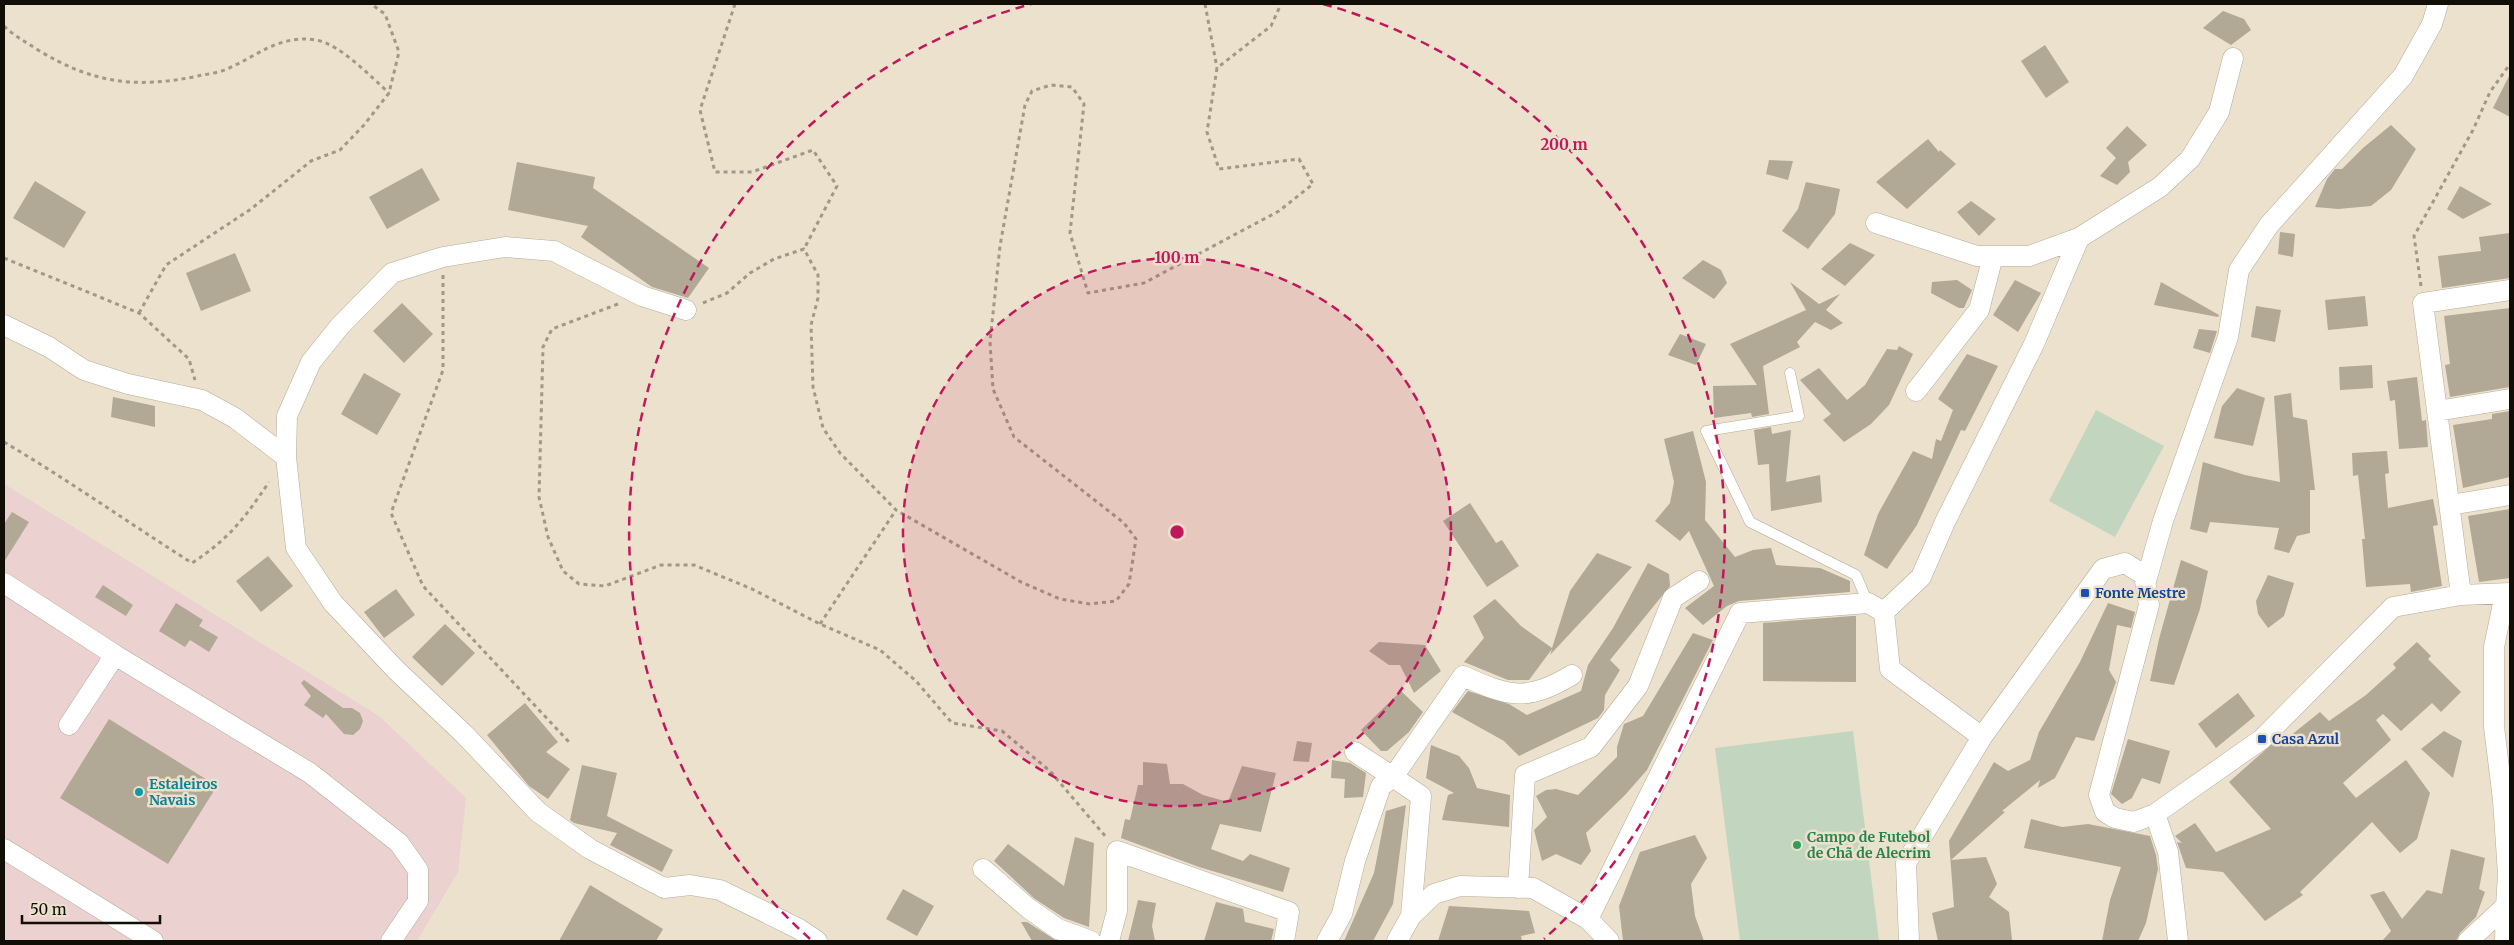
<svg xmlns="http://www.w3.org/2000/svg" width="2514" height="945" font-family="Merriweather,serif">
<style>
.industrial{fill:#ebd1d0}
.park{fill:#c2d5be}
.building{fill:#b1a895}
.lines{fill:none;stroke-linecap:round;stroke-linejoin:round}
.lane-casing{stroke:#b5ab99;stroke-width:11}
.street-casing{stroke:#b5ab99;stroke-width:21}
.path{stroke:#a09889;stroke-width:3;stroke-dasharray:4 4;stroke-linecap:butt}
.lane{stroke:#fff;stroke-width:10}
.street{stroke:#fff;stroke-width:20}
.ring{fill:none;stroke:#c2185b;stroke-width:2.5;stroke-dasharray:9 6}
.transit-dot{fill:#1a4fb4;stroke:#ebe1cd;stroke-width:2}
.culture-dot{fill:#0f9aa8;stroke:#ebe1cd;stroke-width:2}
.leisure-dot{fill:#2e9e5b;stroke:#ebe1cd;stroke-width:2}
.labels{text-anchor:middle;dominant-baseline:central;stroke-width:5;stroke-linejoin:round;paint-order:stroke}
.transit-label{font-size:14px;font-weight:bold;fill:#164399;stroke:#ebe1cd;text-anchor:start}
.culture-label{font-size:14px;font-weight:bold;fill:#0d838f;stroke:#ebe1cd;text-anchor:start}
.leisure-label{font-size:14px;font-weight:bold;fill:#27864d;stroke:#ebe1cd;text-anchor:start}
.centre{fill:#c2185b;stroke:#ebe1cd;stroke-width:2.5}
.ring-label{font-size:15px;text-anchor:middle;font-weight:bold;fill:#c2185b;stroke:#ebe1cd;stroke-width:5;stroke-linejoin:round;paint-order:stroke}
</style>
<rect width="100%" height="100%" fill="#ebe1cd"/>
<!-- industrial -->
<path class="industrial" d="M4 484 379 716 466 798 458 872 417 941H4Z"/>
<!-- park -->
<path class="park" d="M2096 410 2164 446 2115 537 2049 501Z
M1853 731 1879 941H1740L1715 748Z"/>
<!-- building -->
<path class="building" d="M2223 11 2244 19 2251 30 2231 45 2203 28Z
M2045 45 2069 82 2046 98 2021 61Z
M2510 74V117L2493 108Z
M2391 125 2416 149 2391 190 2371 206 2338 209 2315 207 2327 179 2335 169H2342L2363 148Z
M2127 126 2147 145 2128 162 2130 172 2117 185 2100 176 2116 158 2106 148Z
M1928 139 1939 152 1940 150 1956 164 1907 209 1876 182Z
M1769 160 1793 161 1788 180 1766 174Z
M517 162 595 177 593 188 709 268 688 298 652 287 581 237 588 226 508 210Z
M422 168 440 200 387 229 369 197Z
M35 181 86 212 64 248 13 218Z
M1806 182 1840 189 1835 214 1808 249 1782 231 1798 209Z
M2460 186 2492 204 2463 219 2447 209Z
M1971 201 1996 219 1979 236 1957 212Z
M2280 232 2295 234 2293 257 2278 254Z
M2510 233V278L2442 288 2438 256 2481 251 2479 237Z
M1850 243 1875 255 1845 286 1821 269Z
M235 253 251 291 201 311 186 273Z
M1703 260 1721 270 1727 283 1714 299 1682 278Z
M1957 280 1972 290 1964 308H1959L1931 293 1932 282Z
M2015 280 2041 293 2018 332 1993 315Z
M1790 282 1819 304 1840 294 1826 310 1843 323 1831 330 1815 322 1797 342 1800 347 1763 366 1769 414 1752 417 1751 413 1714 418 1713 386 1757 385 1730 344 1806 310Z
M2161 282 2219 315 2218 317 2154 305Z
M2365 296 2368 326 2328 330 2325 300Z
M402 303 433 334 404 363 373 331Z
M2256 306 2281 310 2275 342 2251 337Z
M2510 308V387L2450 397 2445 365 2450 364 2444 316Z
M2199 329 2217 331 2210 353 2193 348Z
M1680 334 1706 344 1696 365 1668 355Z
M1899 346 1913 354 1889 405 1871 424 1844 442 1823 420 1831 414 1800 380 1819 368 1847 400 1865 385 1887 349 1897 350Z
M1967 354 1998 366 1965 431 1961 430 1917 525 1887 569 1864 555 1878 514 1913 451 1932 459 1936 439 1941 441 1953 410 1938 399Z
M2372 365 2373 388 2340 390 2339 367Z
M364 373 401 394 377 435 341 414Z
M2417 377 2422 421 2426 420 2428 447 2399 449 2395 400 2390 401 2387 381Z
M2237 388 2265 398 2253 446 2214 438 2222 406Z
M2291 393 2293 417 2307 420 2315 490H2310V533L2297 536 2289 553 2274 549 2279 528 2210 522 2207 533 2190 529 2203 462 2245 475 2280 482 2274 396Z
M113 397 155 406V427L111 417Z
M2510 411V477L2463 488 2453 425 2492 419V414Z
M1771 427 1772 434 1791 430 1786 482 1820 475 1822 502 1771 511 1769 464 1758 465 1754 430Z
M1693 431 1706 482 1705 520 1735 557 1753 550 1771 548 1776 565 1820 568 1850 581V592L1739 601 1727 606 1703 625 1685 608 1714 586 1689 531 1680 541 1655 521 1670 503 1674 482 1664 439Z
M2387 451 2389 473 2385 474 2388 508 2433 499 2438 525 2433 526 2442 586 2411 592 2410 584 2366 587 2362 539H2365L2358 475 2353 476 2352 453Z
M1470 503 1496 543 1502 540 1519 566 1487 587 1443 521Z
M2510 509V578L2479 582 2468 516Z
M12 512 29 522 4 562V524Z
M1597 553 1632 567 1550 655 1552 649 1529 680H1508L1464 662 1484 638 1473 616 1495 599 1521 626 1552 648 1570 591Z
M268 556 293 586 261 612 236 581Z
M2181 560 2208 571 2200 609 2174 685 2150 681 2159 639Z
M1648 563 1669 574 1670 586 1610 660 1620 670 1605 695 1604 710 1598 718 1519 756 1504 741 1452 712 1468 691 1509 704 1527 715 1581 691 1588 665 1613 628Z
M2268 575 2294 583 2284 616 2268 628 2258 614 2256 601Z
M103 585 133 605 126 616 95 597Z
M396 589 415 615 384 638 364 612Z
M176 603 203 620 199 626 218 637 209 652 190 640 185 647 159 631Z
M2108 603 2135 612 2131 628 2117 625 2109 670 2116 682 2094 741 2076 737 2055 778 2038 788 2040 780 2002 811 2005 812 1951 860 1986 857 1997 884 1989 897 2009 912 2012 940 1938 941 1932 913 1954 907 1949 841 1994 762 2008 771 2030 760 2039 732 2080 662Z
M1852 616H1856V682L1763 681V623Z
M445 624 475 653 442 686 412 657Z
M1693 633 1713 640 1647 770 1625 795 1586 833 1591 851 1581 865 1556 854 1542 861 1534 830 1547 817 1536 796 1546 790 1556 789 1578 795 1617 757V747L1624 724 1643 716Z
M1379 642 1425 645 1441 671 1414 693 1400 665H1389L1369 651Z
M2417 642 2431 656 2428 659 2461 692 2441 712 2432 703 2401 731 2383 714 2376 720 2391 740 2343 783 2356 798 2406 760 2430 793 2417 839 2400 853 2372 822 2300 892 2303 895 2265 921 2223 872 2186 868 2177 842 2182 843 2175 836 2195 823 2216 852 2271 829 2229 782 2281 736 2285 740 2320 712 2329 721 2366 695 2396 668 2393 664Z
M304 680 343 708H352L360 713 363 721 360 729 353 735 344 734 326 714 323 718 304 705 311 696 301 683Z
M1401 691 1423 712 1409 732 1387 751H1381L1361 730Z
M2238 693 2255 716 2216 748 2198 724Z
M525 703 558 742 546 752 570 769 548 799 529 786 487 735Z
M109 719 217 786 168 864 60 798Z
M2444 731 2462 741 2453 778 2421 749Z
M2128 739 2170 751 2160 784 2142 778 2132 798 2122 804 2111 794Z
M1297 741 1312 743 1309 762 1293 761Z
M1431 745 1459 756 1469 768 1477 788 1510 795 1509 827 1442 820 1448 795 1454 793 1426 778Z
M1332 760 1350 763 1366 773 1363 797 1344 798 1345 779 1331 778Z
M1143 762 1167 764 1170 784H1183L1203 795 1228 802 1242 766 1276 773 1261 832 1220 824 1211 849 1243 861 1250 854 1290 868 1283 892 1199 867 1121 838 1125 819 1130 820 1138 785H1143Z
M582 765 617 773 607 816 673 850 662 872 610 845 617 833 574 823 570 820Z
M1406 805 1393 904 1373 941H1344L1374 873 1386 811Z
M2031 819 2062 827 2088 824 2150 836 2156 855 2158 869 2146 923 2138 941H2102L2110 900 2121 867 2024 848Z
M1695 835 1707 858 1691 884 1695 916 1704 941H1623L1619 906 1640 852Z
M1075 837 1094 843 1089 927 1064 918 1035 899 994 861 1008 844 1064 886Z
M2451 849 2485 858 2479 889 2485 892 2476 917 2460 933 2456 941H2382L2391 931 2370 895 2384 891 2402 919 2427 890 2442 894Z
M590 885 663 929 656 941H559Z
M903 889 934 906 917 936 886 919Z
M1138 900 1156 903 1152 926 1155 941H1128Z
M1216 902 1243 909 1245 922 1274 929 1271 941H1204Z
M1449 906 1529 911 1535 933 1521 936 1522 941H1438Z
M1021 922H1027L1057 941H1032Z"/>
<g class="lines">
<defs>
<path id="lane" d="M1790 373 1799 416 1706 431 1750 522 1856 575 1868 603"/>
<path id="street" d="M1876 223 1977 256H2029L2079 238 2160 187 2190 159 2219 112 2233 58
M686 310 642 296 554 251 505 247 443 257 392 273 340 326 311 362 287 416 286 457 296 548 333 603 396 670 464 734 538 812 590 849 664 888 690 885 720 890 799 929 817 941
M4 325 49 347 84 370 128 384 202 400 235 418 286 457
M1916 391 1979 310 1993 256
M2437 411 2510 399
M2450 505 2510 495
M2146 581 2163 521 2228 337 2239 270 2269 225 2403 76 2432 24 2438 4
M4 583 115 655 310 773 399 843 418 870V901L391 941
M2461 595 2423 303 2510 290
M1884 612 1921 577 1945 522 2034 344 2079 238
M69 725 115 655
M2155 814 2168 852 2178 941
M4 849 153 941
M983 869 1028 908 1058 929 1091 941
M1518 888 1525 775 1591 747 1638 686 1673 598 1699 581
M1411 916 1421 796 1393 777 1463 676C1510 697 1526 702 1572 675
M1588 919 1740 613 1868 603 1884 612 1890 669 1982 737
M1109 941 1117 911V851L1289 912 1284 941
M1327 941 1342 914 1355 861 1381 786 1393 777 1355 752
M1397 941 1411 916 1434 894 1460 886 1533 888 1588 919 1609 941
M1909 941 1906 863 1982 737 2103 569 2125 563 2144 575 2149 605 2099 795 2105 812 2115 818 2134 822 2155 814 2262 739 2393 607 2461 595 2510 593
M2468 941 2506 906 2508 874 2503 800 2494 727V647L2505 594
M2505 941 2506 906"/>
</defs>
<!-- lane casing -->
<use href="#lane" class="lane-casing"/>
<!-- street casing -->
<use href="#street" class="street-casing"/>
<!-- path -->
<path class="path" d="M735 4 700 110 715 172H752L813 150 837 186 804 249
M1205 4 1217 68
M4 26C14 36 26 42 38 50 92 83 135 89 198 76 207 74 218 73 227 69 257 56 280 34 316 40 340 44 371 77 389 93
M4 258 139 313 189 359 195 380
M443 275V370L391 513 423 586 569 742
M2421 286 2414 236 2473 130 2490 92 2510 64
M703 303 727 293 750 273 774 259 804 249 818 275V298L811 325 813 387 823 428 840 453 896 510 1021 582 1060 599 1090 604 1116 601 1129 584 1136 539 1124 523 1014 437 993 389 990 342 1000 246 1025 105 1032 91 1051 85 1072 87 1084 104 1070 233 1088 293 1144 283 1279 211 1313 184 1299 159 1219 169 1207 132 1217 68 1271 26 1281 4
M618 304 552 329 543 347 539 497 548 537 563 571 579 584 605 586 661 565H694L752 589 820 624 880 650 916 681 952 723 1002 731 1050 771 1106 837
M139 313 166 265 251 209 311 161 340 150 364 125 389 93 399 52 385 14 371 4
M4 442C68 480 129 523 192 563 230 538 244 519 269 482
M820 624 896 510"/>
<!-- lane -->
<use href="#lane" class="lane"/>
<!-- street -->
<use href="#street" class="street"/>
</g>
<!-- distance rings -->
<circle cx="1177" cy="532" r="274" fill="#c2185b" fill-opacity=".12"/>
<g class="ring">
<circle cx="1177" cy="532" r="274"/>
<path d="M810 939A548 548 0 0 1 1031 4M1323 4A548 548 0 0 1 1544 939"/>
</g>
<!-- markers -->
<g class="transit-dot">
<rect x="2080" y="588" width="10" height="10" rx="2.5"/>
<rect x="2257" y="734" width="10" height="10" rx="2.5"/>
</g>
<circle class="culture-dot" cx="139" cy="792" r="5"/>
<circle class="leisure-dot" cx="1797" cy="845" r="5"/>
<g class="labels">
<!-- transit labels -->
<g class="transit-label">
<text x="2095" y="593">Fonte Mestre</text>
<text x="2272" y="739">Casa Azul</text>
</g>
<!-- culture labels -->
<g class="culture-label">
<text x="149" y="784">Estaleiros<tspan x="149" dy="16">Navais</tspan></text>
</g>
<!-- leisure labels -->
<g class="leisure-label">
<text x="1807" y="837">Campo de Futebol<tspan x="1807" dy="16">de Chã de Alecrim</tspan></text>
</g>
</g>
<circle cx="1177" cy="532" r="8" class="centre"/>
<g class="ring-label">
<text x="1564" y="150">200 m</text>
<text x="1177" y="263">100 m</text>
</g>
<!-- border -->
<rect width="2514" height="945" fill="none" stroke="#110d07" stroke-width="10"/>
<!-- scale -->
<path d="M22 915v8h138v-8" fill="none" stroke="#110d07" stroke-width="2.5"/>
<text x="30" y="915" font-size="15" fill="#110d07" stroke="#ebe1cd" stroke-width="4" paint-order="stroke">50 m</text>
</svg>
